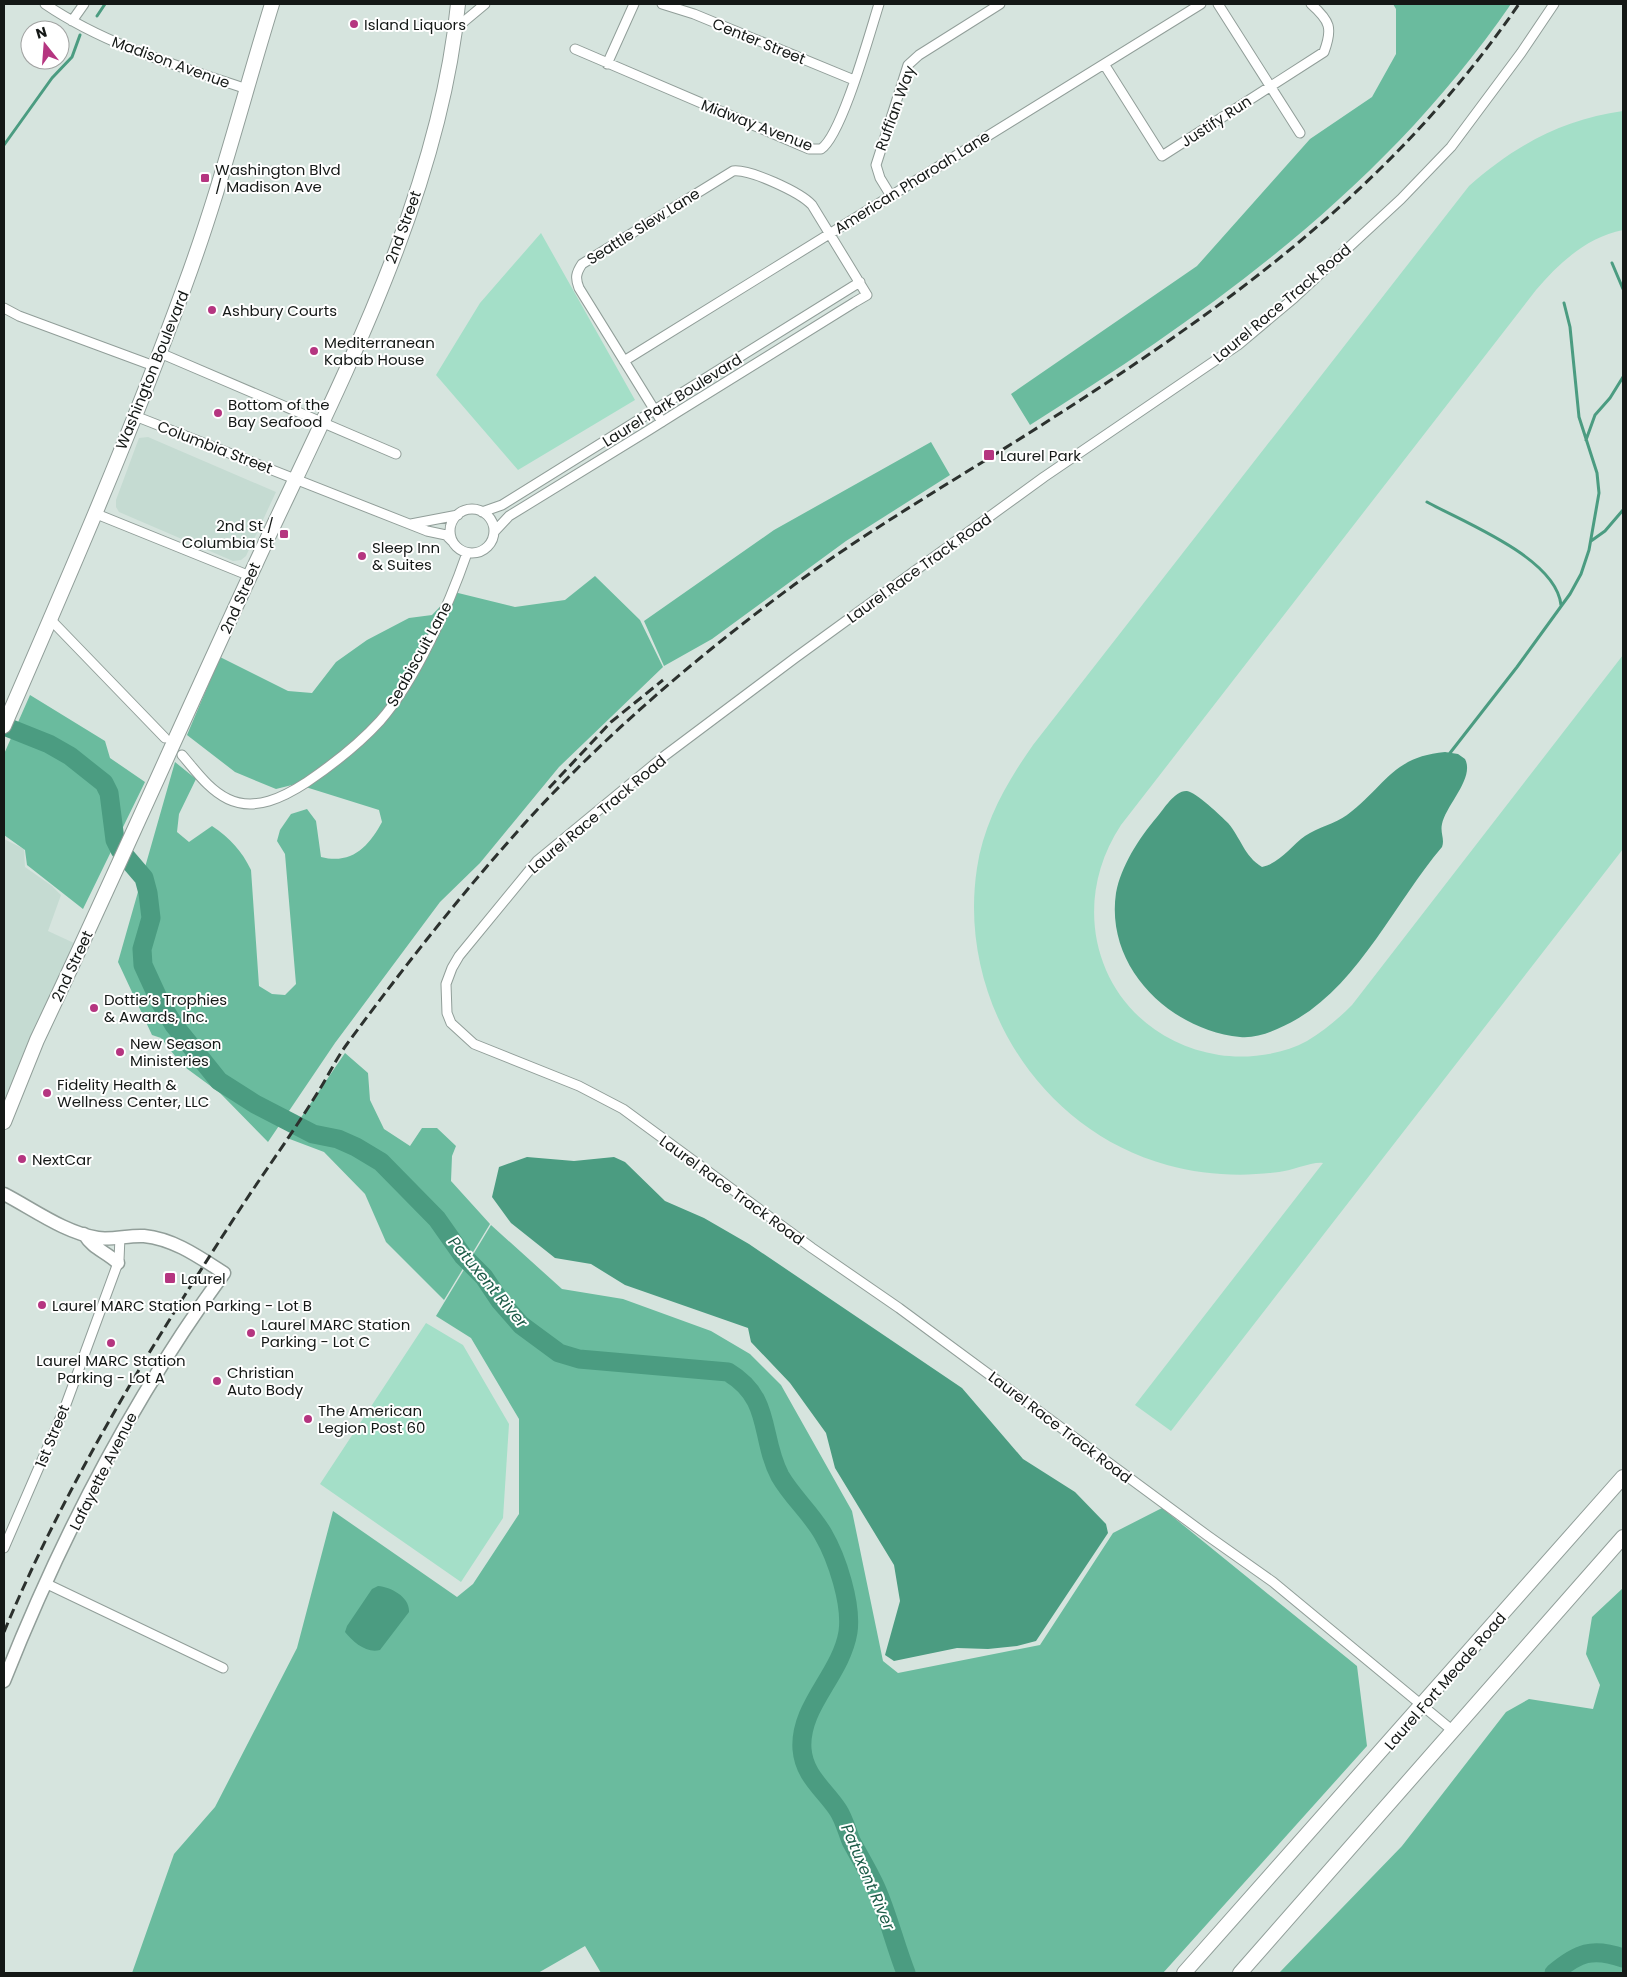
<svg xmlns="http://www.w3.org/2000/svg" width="1627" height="1977" font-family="Poppins,sans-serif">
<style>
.built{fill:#c5dbd2}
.green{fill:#a4dfc8}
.forest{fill:#6abb9e}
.water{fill:#4b9c81}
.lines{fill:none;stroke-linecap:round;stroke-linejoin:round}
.stream{stroke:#4b9c81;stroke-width:3}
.river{stroke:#4b9c81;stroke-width:19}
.street-casing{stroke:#919e99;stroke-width:11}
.secondary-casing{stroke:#919e99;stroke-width:15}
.primary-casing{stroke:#919e99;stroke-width:16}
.street{stroke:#fff;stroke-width:9}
.secondary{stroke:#fff;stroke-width:12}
.primary{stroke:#fff;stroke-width:14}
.rail{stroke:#2c312e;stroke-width:3;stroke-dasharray:10 5;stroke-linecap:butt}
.poi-dot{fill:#b53580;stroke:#fff;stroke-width:2}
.labels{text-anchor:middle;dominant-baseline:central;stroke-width:4;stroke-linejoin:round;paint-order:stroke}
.poi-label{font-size:15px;fill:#141816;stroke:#fff;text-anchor:start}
.street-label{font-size:15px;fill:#141816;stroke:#fff}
.water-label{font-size:16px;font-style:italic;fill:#1c5c48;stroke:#fff}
</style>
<rect width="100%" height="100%" fill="#d6e4de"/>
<!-- built -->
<path class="built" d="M148 437 276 492 246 556 241 560 233 561 119 512 116 507V500L139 438Z
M4 839 24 849 25 867 52 886 61 895 48 931 74 943 4 1107Z"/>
<!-- green -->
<path class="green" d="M1623 111V230C1587 237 1559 263 1536 290L1121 825C1060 917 1107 1037 1219 1055 1247 1059 1282 1055 1307 1041 1324 1031 1338 1019 1352 1005L1623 655V849L1171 1431 1135 1405 1323 1163C1314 1161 1290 1171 1279 1172 1242 1177 1203 1175 1167 1165 1039 1130 957 998 977 868 984 822 1007 782 1033 745L1469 186C1514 146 1563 119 1623 111Z
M541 233 635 400 518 470 436 375 480 303Z
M426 1323 463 1345 509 1424 503 1518 461 1582 320 1484Z"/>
<!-- forest -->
<path class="forest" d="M1393 4H1511C1384 188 1216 308 1030 425L1011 394 1197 266 1310 139 1372 97 1396 54V9Z
M931 442 950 475 846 541 712 639 664 666 644 621 774 530Z
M595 576 640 620 663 667 559 767 480 863 440 902 335 1043 268 1142 220 1093 182 1065 161 1038 152 1035 118 962 175 762 196 779 179 814 177 832 189 842 212 826C230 838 242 851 251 870L259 986 272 994 285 995 296 984 285 854 277 841 280 830 291 814 307 809 316 821 321 857C352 865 369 846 382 822L379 810 296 784 276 789 235 772 187 735 220 657 288 691 312 693 336 662 367 640 409 618 432 615 454 592 515 607 565 600Z
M30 695 105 741 110 758 145 782 83 909 27 865 25 850 4 835V754Z
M345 1053 368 1073 370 1100 384 1129 410 1146 422 1128H437L456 1146 452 1156 451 1181 490 1224 444 1300 386 1242 365 1194 324 1152 287 1138Z
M491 1225 562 1289 623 1299 711 1331 750 1354 781 1385 852 1511 883 1661 898 1673 1040 1645 1113 1533 1162 1508 1357 1666 1367 1746 1163 1973H601L585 1946 538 1973H132L174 1854 215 1807 297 1648 333 1511 457 1597 473 1584 519 1514V1419L471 1338 436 1316Z
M1623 1588V1973H1279L1402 1846 1506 1712 1529 1699 1593 1709 1600 1685 1586 1654 1592 1617Z"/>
<!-- water -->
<path class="water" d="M1445 752 1458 754 1465 759C1475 778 1446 805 1442 824 1440 833 1445 839 1442 847 1396 901 1359 983 1297 1019 1281 1028 1259 1039 1240 1037 1170 1030 1105 967 1116 893 1121 866 1139 838 1157 817 1164 809 1175 790 1187 791 1196 792 1221 816 1228 823 1241 838 1244 856 1262 867 1280 863 1291 846 1305 836 1318 827 1335 824 1347 815 1385 787 1391 757 1445 752Z
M527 1157 574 1161 614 1157 625 1162 665 1201 704 1218 749 1244 962 1388 1023 1459 1075 1492 1106 1524 1108 1533 1036 1641 1017 1646 988 1649 957 1648 894 1661 885 1655 900 1601 894 1565 835 1468 826 1433 790 1383 751 1342 748 1328 625 1285 591 1264 555 1258 511 1223 492 1197 499 1167Z
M378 1586C391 1587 410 1597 409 1612L380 1650C367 1654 353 1642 345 1632L347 1626 372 1589Z"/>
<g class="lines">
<!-- stream -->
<path class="stream" d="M97 16 105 4
M4 145 52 78 72 57 80 35
M1612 263 1623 289
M1586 440 1595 415 1610 398 1623 377
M1427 502C1465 523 1556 558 1561 605
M1591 541 1605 531 1623 510
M1450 753 1517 667 1570 594 1581 574 1589 550 1599 493 1597 473 1579 417 1570 327 1564 303"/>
<!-- river -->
<path class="river" d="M4 726 49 744 70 756 104 783 109 793 115 840 120 850 144 878 148 893 151 918 142 949 143 965 160 1002 174 1025 219 1081 255 1104 313 1134 338 1139 356 1147 381 1162 437 1219 463 1256 484 1277 500 1301 521 1325 559 1353 579 1359 728 1372C773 1399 759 1436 780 1476 792 1497 811 1513 823 1534 837 1558 852 1604 848 1632 841 1675 799 1706 802 1749 804 1776 824 1789 838 1810 844 1819 847 1831 851 1841 859 1856 869 1872 876 1888 888 1915 895 1945 906 1973
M1554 1973C1578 1953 1592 1947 1623 1958"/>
<defs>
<path id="street" d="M45 4C105 45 178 66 247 89
M662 4 694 14 854 80
M1218 4 1300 133
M72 21 84 4
M455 29 485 4
M575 49 809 149H821C842 135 870 32 879 4
M607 64 634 4
M1104 64 1162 156 1324 52C1333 28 1330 21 1311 4
M891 196 880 178 876 165 908 65 919 55 1000 4
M4 308 19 316 154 366
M160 353 396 454
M624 361 1201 4
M135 416 427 531 446 535 453 542
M450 531a22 22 0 1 1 44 0a22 22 0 1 1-44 0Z
M482 512 502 505 860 282
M94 513 250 576
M411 524 458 515
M495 531 509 516 649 430 676 413 855 302 867 295 812 205C800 192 750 169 733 171L582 264C576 273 575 278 579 288L662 422
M49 618 165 738
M182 755C196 771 209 790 228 799 255 812 284 797 307 782 332 765 359 744 380 721 416 680 449 605 467 553
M4 1548 65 1407 115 1271 119 1260 120 1237
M45 1583 223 1668
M1453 1731 1273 1582 1208 1536 899 1308 812 1248 623 1109 579 1086 474 1044 451 1023 447 1013 446 984 452 968 459 956 537 861 663 757 795 658 1044 477 1238 345 1294 298 1401 199 1451 147 1521 53 1554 4"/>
<path id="secondary" d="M4 1194C33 1209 65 1233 98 1238 113 1240 129 1235 144 1236 174 1239 199 1257 224 1273 133 1398 61 1537 4 1681
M84 1234C93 1249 105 1251 118 1263"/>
<path id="primary" d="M4 726C67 581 131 434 185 285 219 193 243 98 272 4
M4 1122 37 1040C112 882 182 722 256 563 337 388 439 199 458 4
M1184 1973 1623 1477
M1240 1973 1623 1537"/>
</defs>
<!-- street casing -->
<use href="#street" class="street-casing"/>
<!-- secondary casing -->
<use href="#secondary" class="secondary-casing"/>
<!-- primary casing -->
<use href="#primary" class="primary-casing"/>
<!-- street -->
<use href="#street" class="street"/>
<!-- secondary -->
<use href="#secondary" class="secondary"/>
<!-- primary -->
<use href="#primary" class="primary"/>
<!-- rail -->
<path class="rail" d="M549 788 611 722 663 680
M4 1632C67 1481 153 1343 242 1206 267 1168 294 1131 318 1092 328 1076 336 1059 347 1044 403 968 462 893 525 823 607 733 700 654 798 582 883 520 976 468 1065 410 1243 295 1397 181 1519 4"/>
</g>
<!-- markers -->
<g class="poi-dot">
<circle cx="354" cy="24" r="5"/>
<rect x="200" y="173" width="10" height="10" rx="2.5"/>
<circle cx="212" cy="310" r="5"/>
<circle cx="314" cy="351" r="5"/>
<circle cx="218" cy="413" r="5"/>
<rect x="983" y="449" width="12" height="12" rx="2.5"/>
<rect x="279" y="529" width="10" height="10" rx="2.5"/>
<circle cx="362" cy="556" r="5"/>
<circle cx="94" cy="1008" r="5"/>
<circle cx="120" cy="1052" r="5"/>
<circle cx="47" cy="1093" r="5"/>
<circle cx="22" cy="1159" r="5"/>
<rect x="164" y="1272" width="12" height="12" rx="2.5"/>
<circle cx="42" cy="1305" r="5"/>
<circle cx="251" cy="1333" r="5"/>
<circle cx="111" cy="1343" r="5"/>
<circle cx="217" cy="1381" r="5"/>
<circle cx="308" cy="1419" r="5"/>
</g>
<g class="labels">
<!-- poi labels -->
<g class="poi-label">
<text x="364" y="24">Island Liquors</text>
<text x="215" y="169">Washington Blvd<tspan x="215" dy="17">/ Madison Ave</tspan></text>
<text x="222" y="310">Ashbury Courts</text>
<text x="324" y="342">Mediterranean<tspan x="324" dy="17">Kabab House</tspan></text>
<text x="228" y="404">Bottom of the<tspan x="228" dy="17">Bay Seafood</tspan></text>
<text x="1000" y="455">Laurel Park</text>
<text x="274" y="525" text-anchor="end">2nd St /<tspan x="274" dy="17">Columbia St</tspan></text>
<text x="372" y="547">Sleep Inn<tspan x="372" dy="17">&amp; Suites</tspan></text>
<text x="104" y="999">Dottie’s Trophies<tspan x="104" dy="17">&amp; Awards, Inc.</tspan></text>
<text x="130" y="1043">New Season<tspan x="130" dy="17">Ministeries</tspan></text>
<text x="57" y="1084">Fidelity Health &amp;<tspan x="57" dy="17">Wellness Center, LLC</tspan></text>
<text x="32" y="1159">NextCar</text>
<text x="181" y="1278">Laurel</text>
<text x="52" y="1305">Laurel MARC Station Parking - Lot B</text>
<text x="261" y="1324">Laurel MARC Station<tspan x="261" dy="17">Parking - Lot C</tspan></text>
<text x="111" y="1360" text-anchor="middle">Laurel MARC Station<tspan x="111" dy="17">Parking - Lot A</tspan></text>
<text x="227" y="1372">Christian<tspan x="227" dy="17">Auto Body</tspan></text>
<text x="318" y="1410">The American<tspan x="318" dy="17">Legion Post 60</tspan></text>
</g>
<!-- street labels -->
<g class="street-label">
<text transform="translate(759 41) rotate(22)">Center Street</text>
<text transform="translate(171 62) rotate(20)">Madison Avenue</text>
<text transform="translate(895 108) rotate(-70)">Ruffian Way</text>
<text transform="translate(1216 121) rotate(-33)">Justify Run</text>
<text transform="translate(757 125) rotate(21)">Midway Avenue</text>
<text transform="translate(912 182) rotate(-32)">American Pharoah Lane</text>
<text transform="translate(643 226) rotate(-32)">Seattle Slew Lane</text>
<text transform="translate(403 227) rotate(-70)">2nd Street</text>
<text transform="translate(1282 303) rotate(-40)">Laurel Race Track Road</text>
<text transform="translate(152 370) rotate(-68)">Washington Boulevard</text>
<text transform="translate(672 400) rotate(-32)">Laurel Park Boulevard</text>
<text transform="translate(215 447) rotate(21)">Columbia Street</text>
<text transform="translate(919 568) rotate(-36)">Laurel Race Track Road</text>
<text transform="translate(240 598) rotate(-66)">2nd Street</text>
<text transform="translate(419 654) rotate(-61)">Seabiscuit Lane</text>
<text transform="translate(597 814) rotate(-40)">Laurel Race Track Road</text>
<text transform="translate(72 966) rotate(-65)">2nd Street</text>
<text transform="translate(732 1190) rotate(36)">Laurel Race Track Road</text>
<text transform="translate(1060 1427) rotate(37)">Laurel Race Track Road</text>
<text transform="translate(52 1436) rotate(-68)">1st Street</text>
<text transform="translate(103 1471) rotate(-63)">Lafayette Avenue</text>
<text transform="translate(1445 1681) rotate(-49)">Laurel Fort Meade Road</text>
</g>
<!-- water labels -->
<g class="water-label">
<text transform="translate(488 1282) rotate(50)">Patuxent River</text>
<text transform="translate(868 1877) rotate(67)">Patuxent River</text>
</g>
</g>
<!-- border -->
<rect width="1627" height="1977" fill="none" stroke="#141816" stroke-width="10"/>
<!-- north arrow -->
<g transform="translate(45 45) rotate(343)"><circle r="24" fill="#ffffff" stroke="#a1a3a2"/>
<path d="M0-4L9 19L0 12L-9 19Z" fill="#b53580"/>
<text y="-8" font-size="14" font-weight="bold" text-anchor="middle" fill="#141816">N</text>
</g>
</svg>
